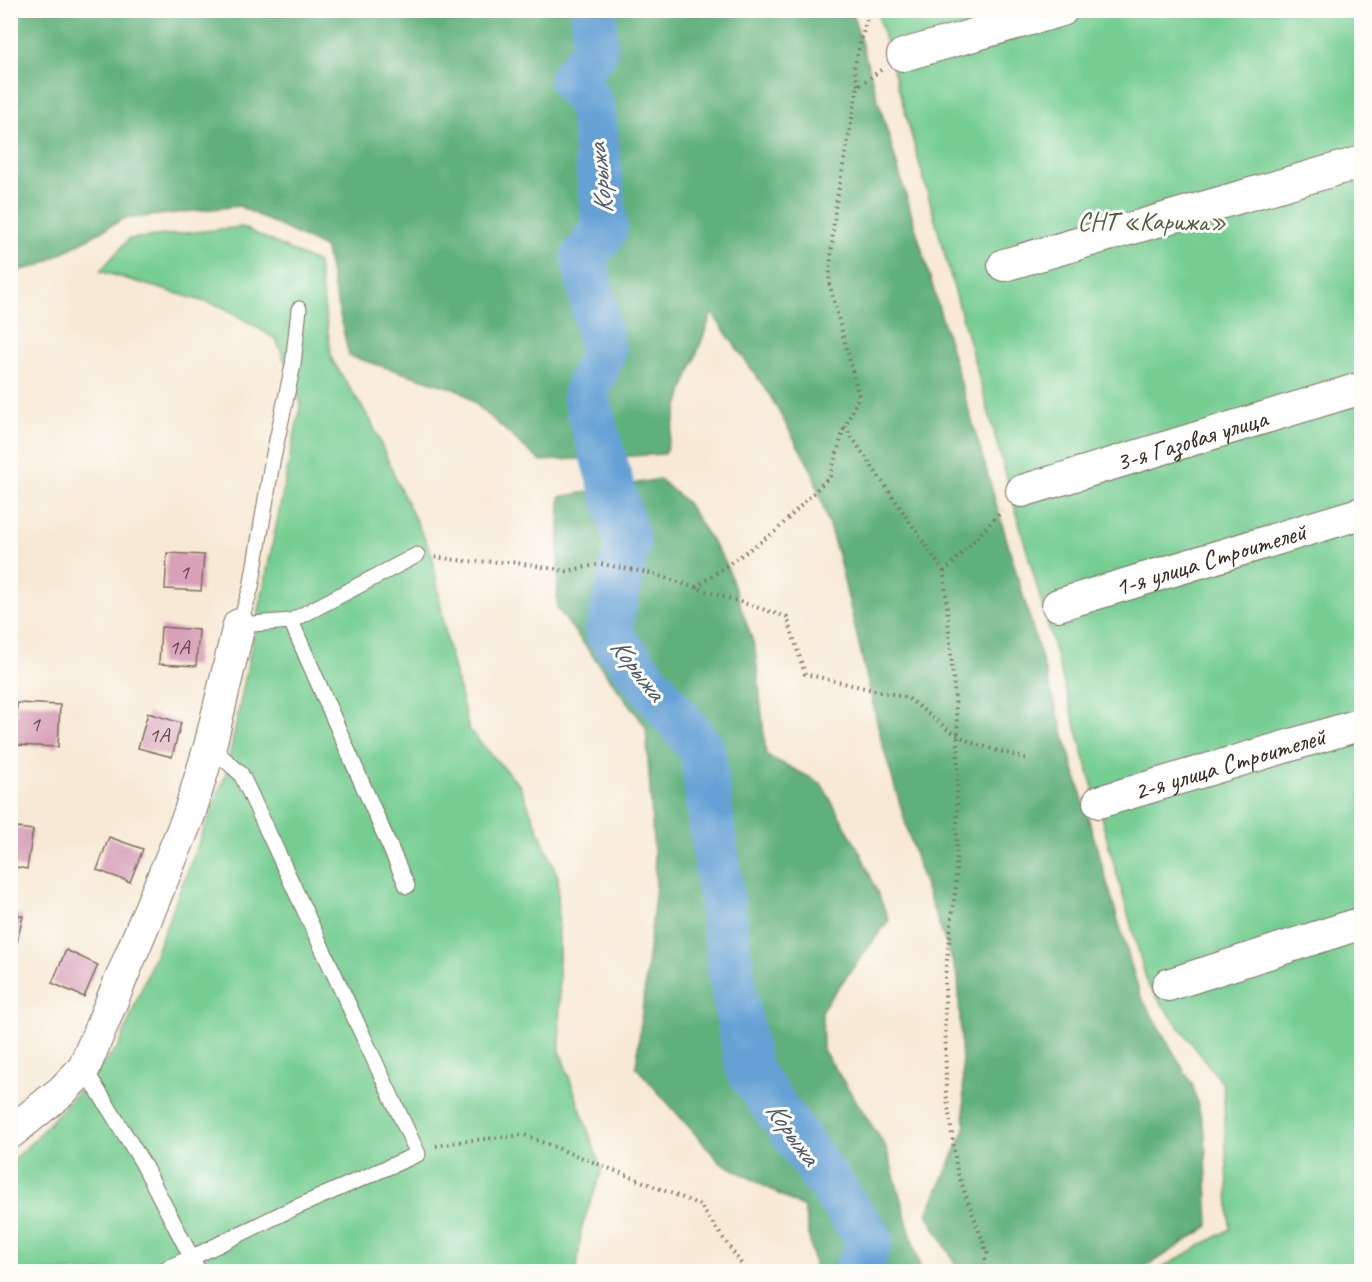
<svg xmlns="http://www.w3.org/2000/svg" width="1372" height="1282" font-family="Caveat,sans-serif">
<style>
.green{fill:#75cd92;stroke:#587c58;stroke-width:1.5}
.forest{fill:#60b07c;stroke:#4e6d4d;stroke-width:1.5}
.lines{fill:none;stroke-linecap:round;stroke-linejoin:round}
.river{stroke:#65a1d5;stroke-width:46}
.building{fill:#d8a1b9}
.service-casing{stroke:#7d6d5e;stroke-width:17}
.minor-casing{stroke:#7d6d5e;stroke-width:34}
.path{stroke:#7d6d5e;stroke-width:4;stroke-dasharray:1.5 4.5;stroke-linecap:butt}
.service{stroke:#fff;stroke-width:15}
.minor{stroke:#fff;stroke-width:32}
.labels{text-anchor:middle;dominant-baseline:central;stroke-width:6;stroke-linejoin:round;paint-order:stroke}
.number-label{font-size:22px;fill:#624845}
.park-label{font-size:26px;fill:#4c5b41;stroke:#fdfcf7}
.street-label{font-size:26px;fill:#3b2a1e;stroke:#fdfcf7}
.water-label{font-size:27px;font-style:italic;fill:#4c5a67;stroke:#fdfcf7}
</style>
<rect width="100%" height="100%" fill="#fdfcf7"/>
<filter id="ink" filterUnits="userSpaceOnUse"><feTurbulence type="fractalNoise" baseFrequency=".0167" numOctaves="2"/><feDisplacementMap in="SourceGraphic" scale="12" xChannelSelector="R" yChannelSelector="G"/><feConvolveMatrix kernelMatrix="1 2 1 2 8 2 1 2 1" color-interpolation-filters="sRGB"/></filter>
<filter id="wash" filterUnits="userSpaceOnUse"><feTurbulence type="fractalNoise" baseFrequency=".008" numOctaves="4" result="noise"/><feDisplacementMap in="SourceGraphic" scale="24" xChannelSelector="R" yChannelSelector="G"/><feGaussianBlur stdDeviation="1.35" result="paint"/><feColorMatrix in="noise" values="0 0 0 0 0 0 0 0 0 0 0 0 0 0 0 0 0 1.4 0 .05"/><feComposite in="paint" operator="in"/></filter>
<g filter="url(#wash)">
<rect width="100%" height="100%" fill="#f8e9d6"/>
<!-- green -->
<path class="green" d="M877 11H1361V1271H1156L1230 1229 1223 1084 1148 986Z
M242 227 318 263 332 360 371 421 397 482 432 554 447 642 469 730 520 786 558 877 560 1052 602 1170 581 1229 577 1271 11 1272V1162L36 1138 119 1046 226 773 301 403 276 339 223 307 100 271 129 239Z"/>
<!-- forest -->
<path class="forest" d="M10 11H852L1140 995 1193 1086 1205 1133 1209 1226 1143 1269 1135 1271 960 1272 927 1214 965 1129 958 977 920 872 882 743 838 555 812 471 769 394 712 313 682 393 665 454 540 461 461 391 349 356 325 248 239 206 123 219 39 266 11 272Z
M660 479 687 503 726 563 755 648 766 755 821 783 861 854 889 920 822 1009 823 1050 886 1147 921 1271H815L804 1208 719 1161 636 1067 656 885 646 727 557 608 560 497Z"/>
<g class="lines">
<!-- river -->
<path class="river" d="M594 10 595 51 572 79 592 105 605 229 584 257 603 352 585 395 628 543 608 633 702 749 733 987 749 1071 870 1240 857 1272"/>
</g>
<g id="blocks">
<!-- building -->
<path class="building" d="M167 553 204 555 201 591 165 589Z
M161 627 199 630 196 666 159 664Z
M17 703 60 705 58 747 15 745 16 732H10V716L17 717Z
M148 713 181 723 172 757 138 748Z
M10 827 33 830 27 869 10 866Z
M109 837 143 849 130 882 97 870Z
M10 913 23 916 16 947 10 946Z
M66 950 98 965 84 997 52 983Z"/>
</g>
</g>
<g filter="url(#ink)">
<use href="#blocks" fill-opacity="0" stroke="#7d6d5e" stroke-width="1.5"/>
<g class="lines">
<defs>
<path id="service" d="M299 309 293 365 272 463 251 588 239 625 291 621 407 886
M291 621 417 555
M84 1068 142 1162 199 1272
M158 1272 193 1257 283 1213 418 1154 241 774 210 746"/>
<g id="minor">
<path d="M903 55 1062 10"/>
<path d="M1004 265 1362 162"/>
<path id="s1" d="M1022 491 1362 388"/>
<path id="s2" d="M1058 605 1362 513"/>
<path id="s3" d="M1099 802 1362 724"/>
<path d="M1168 985 1362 923"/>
<path d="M10 1133 62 1091 84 1068 189 815 210 746 239 625"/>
</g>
</defs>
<!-- service casing -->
<use href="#service" class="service-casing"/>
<!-- minor casing -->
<use href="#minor" class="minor-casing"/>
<!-- path -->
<path class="path" d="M881 70 858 86 835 209 829 282 859 396 845 427 944 572 958 735 956 884 945 976 946 1092 957 1171 987 1253 981 1272
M858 85 854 68 869 10
M435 557 464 561 511 562 567 571 601 564 650 573 787 617 805 674 908 698 947 729 972 743 1027 759
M944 572 1002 511
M696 587 776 531 830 476 844 428
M436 1146 464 1141 524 1135 621 1173 700 1205 747 1272"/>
<!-- service -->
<use href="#service" class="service"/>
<!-- minor -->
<use href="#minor" class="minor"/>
</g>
</g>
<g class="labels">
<!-- number labels -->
<g class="number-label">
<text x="184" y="572">1</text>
<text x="179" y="647">1А</text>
<text x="35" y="724">1</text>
<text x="159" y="735">1А</text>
</g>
<!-- park labels -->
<g class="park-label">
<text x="1152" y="221">СНТ «Карижа»</text>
</g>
<!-- street labels -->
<g class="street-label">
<text stroke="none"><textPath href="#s1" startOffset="177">3-я Газовая улица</textPath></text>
<text stroke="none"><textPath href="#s2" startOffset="159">1-я улица Строителей</textPath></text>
<text stroke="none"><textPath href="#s3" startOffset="136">2-я улица Строителей</textPath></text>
</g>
<!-- water labels -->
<g class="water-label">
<text transform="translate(600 179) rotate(-96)">Корыжа</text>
<text transform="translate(638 669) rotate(52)">Корыжа</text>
<text transform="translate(793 1133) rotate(54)">Корыжа</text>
</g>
</g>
<!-- margin -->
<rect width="1372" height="1282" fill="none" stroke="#fdfcf7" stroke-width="36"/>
</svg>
